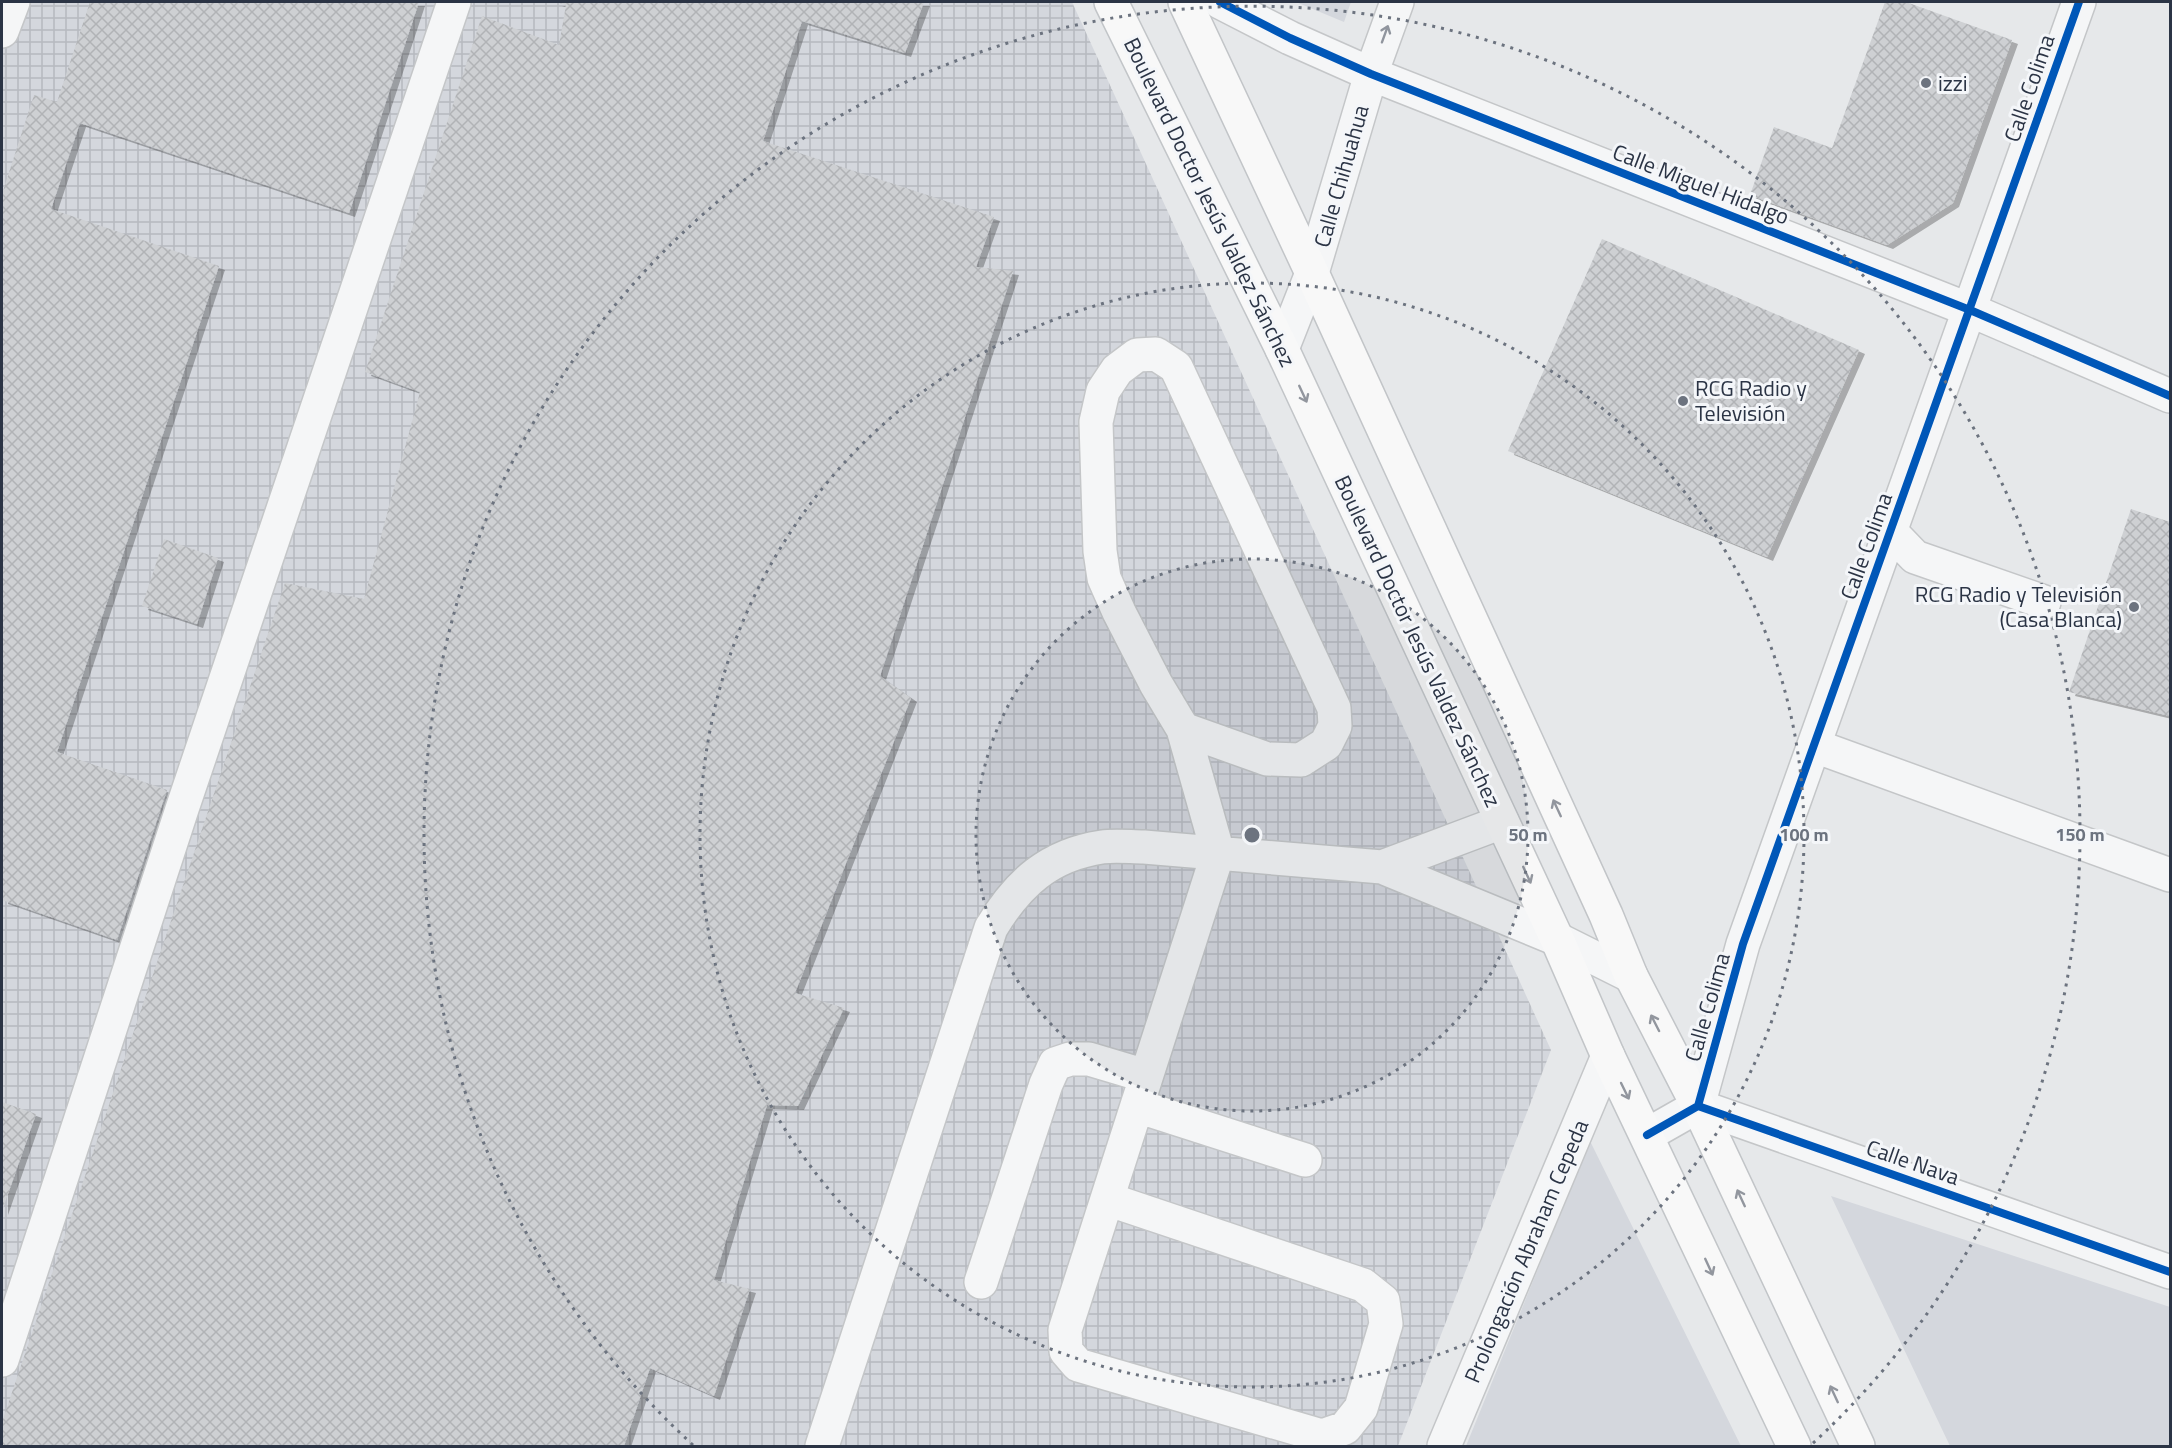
<svg xmlns="http://www.w3.org/2000/svg" width="2172" height="1448" font-family="'Titillium Web',sans-serif">
<style>
.built{fill:#d4d7dd}
.industrial{fill:url(#industrial-grid)}
.building{fill:url(#building-cross-hatch);filter:url(#shadow)}
.lines{fill:none;stroke-linecap:round;stroke-linejoin:round}
.minor-casing{stroke:#c4c6c8;stroke-width:36}
.major-casing{stroke:#c2c5c8;stroke-width:36}
.minor{stroke:#f5f6f7;stroke-width:33}
.major{stroke:#f8f8f8;stroke-width:33}
.cycleway-casing{stroke:#f4f6f9;stroke-width:11}
.cycleway{stroke:#0057b8;stroke-width:8}
.oneway{stroke:#90959e}
.oneway2{stroke:#92969e}
.ring{fill:none;stroke:#6c737f;stroke-width:3;stroke-dasharray:3 6}
.poi-dot{fill:#6c737f;stroke:#f4f6f9;stroke-width:2}
.labels{text-anchor:middle;dominant-baseline:central;stroke-width:6;stroke-linejoin:round;paint-order:stroke}
.poi-label{font-size:22px;fill:#2b3445;stroke:#f4f6f9;text-anchor:start}
.street-label{font-size:22px;fill:#2b3445;stroke:#f4f6f9}
.centre{fill:#6c737f;stroke:#f4f6f9;stroke-width:3}
.ring-label{font-size:18px;text-anchor:middle;font-weight:bold;fill:#6c737f;stroke:#f4f6f9;stroke-width:6;stroke-linejoin:round;paint-order:stroke}
</style>
<defs>
<pattern id="industrial-grid" width="8" height="8" patternUnits="userSpaceOnUse" patternTransform="scale(1.5)"><rect width="8" height="8" fill="#d4d7dd"/><path d="M0 4h8M4 0v8" fill="none" stroke="#b6b9bf"/></pattern>
<pattern id="building-cross-hatch" width="8" height="8" patternUnits="userSpaceOnUse" patternTransform="scale(1.5)"><rect width="8" height="8" fill="#ced0d3"/><path d="M0 0l8 8M0 8l8-8" fill="none" stroke="#b1b3b6"/></pattern>
<filter id="shadow"><feDropShadow dx="6" dy="4" stdDeviation="0" flood-color="#0004"/></filter>
</defs>
<rect width="100%" height="100%" fill="#e6e8ea"/>
<!-- built -->
<path class="built" d="M1296 2H1351L1344 22Z
M1590 1141 1741 1446H1466Z
M1831 1196 2170 1307V1446H1950Z"/>
<!-- industrial -->
<path class="industrial" d="M2 2H1072L1551 1050 1398 1446H2Z"/>
<!-- building -->
<path class="building" d="M90 2H419L349 213 80 123 51 209 219 266 57 752 167 790 117 940 2 900V194L34 95 57 102Z
M556 2H924L905 53 802 21 763 141 994 217 976 267 1013 271 880 676 911 698 795 993 844 1008 798 1106 767 1105 714 1280 750 1289 714 1396 650 1368 624 1446H2V1422L285 583 364 599 420 392 365 372 482 16 559 45 566 5Z
M1885 2H1906L2012 40 1953 203 1887 245 1750 195 1774 127 1832 148Z
M1602 239 1859 350 1767 557 1508 451Z
M2131 509 2170 522V716L2069 692Z
M164 539 218 558 197 624 142 606Z
M2 1102 36 1114 2 1211Z"/>
<g class="lines">
<defs>
<path id="minor" d="M1220 2 1290 38 1371 74 1970 310 2170 396
M2 31 13 2
M1282 349 1312 273 1371 74 1397 2
M1890 531 1915 557 2044 602
M1815 746 2170 875
M1382 867 1502 822
M1137 1106 1305 1160
M1698 1106 1743 944 2079 2
M1647 1135 1698 1106 2170 1272
M1107 1199 1363 1285 1383 1301 1386 1324 1361 1408 1345 1428 1322 1436 1078 1365 1066 1351 1065 1330 1218 853 1183 729 1156 684 1119 612 1104 578 1100 551 1096 422 1103 391 1117 370 1137 355 1156 354 1176 367 1334 708 1335 726 1326 744 1301 760 1267 759 1183 729
M981 1282 1046 1084 1055 1064 1070 1059H1089L1146 1076
M2 1360 182 809 454 2
M822 1446 991 928C1018 883 1049 855 1102 847 1116 845 1131 847 1144 847L1382 867 1557 939 1631 976
M1444 1446 1608 1056"/>
<path id="major" d="M1111 2 1282 349 1557 939 1608 1056 1794 1446
M1185 2 1312 273 1606 915 1631 976 1698 1106 1858 1446"/>
</defs>
<!-- minor casing -->
<use href="#minor" class="minor-casing"/>
<!-- major casing -->
<use href="#major" class="major-casing"/>
<!-- minor -->
<use href="#minor" class="minor"/>
<!-- major -->
<use href="#major" class="major"/>
<defs>
<path id="cycleway" d="M1220 2 1290 38 1371 74 1970 310 2170 396
M1698 1106 1743 944 2079 2
M1647 1135 1698 1106 2170 1272"/>
</defs>
<!-- cycleway casing -->
<use href="#cycleway" class="cycleway-casing"/>
<!-- cycleway -->
<use href="#cycleway" class="cycleway"/>
</g>
<!-- one-way arrows -->
<defs><path id="oneway-shaft" d="M-6 0H5M1.5-3L5.5 0L1.5 3" fill="none" stroke-width="1.6" stroke-linecap="round" stroke-linejoin="round" transform="scale(1.5)"/></defs>
<use class="oneway" href="#oneway-shaft" transform="translate(1385 34) rotate(-70)"/>
<g class="oneway2">
<use href="#oneway-shaft" transform="translate(1303 394) rotate(65)"/>
<use href="#oneway-shaft" transform="translate(1557 808) rotate(-115)"/>
<use href="#oneway-shaft" transform="translate(1527 875) rotate(65)"/>
<use href="#oneway-shaft" transform="translate(1655 1023) rotate(-117)"/>
<use href="#oneway-shaft" transform="translate(1625 1091) rotate(64)"/>
<use href="#oneway-shaft" transform="translate(1741 1198) rotate(-115)"/>
<use href="#oneway-shaft" transform="translate(1709 1267) rotate(65)"/>
<use href="#oneway-shaft" transform="translate(1834 1394) rotate(-115)"/>
</g>
<!-- distance rings -->
<circle cx="1252" cy="835" r="276" fill="#6c737f" fill-opacity=".12"/>
<g class="ring">
<circle cx="1252" cy="835" r="276"/>
<circle cx="1252" cy="835" r="552"/>
<path d="M693 1445A828 828 0 1 1 1811 1445"/>
</g>
<!-- markers -->
<g class="poi-dot">
<circle cx="1926" cy="83" r="6"/>
<circle cx="1683" cy="401" r="6"/>
<circle cx="2134" cy="607" r="6"/>
</g>
<g class="labels">
<!-- poi labels -->
<g class="poi-label">
<text x="1938" y="83">izzi</text>
<text x="1695" y="388">RCG Radio y<tspan x="1695" dy="25">Televisión</tspan></text>
<text x="2122" y="594" text-anchor="end">RCG Radio y Televisión<tspan x="2122" dy="25">(Casa Blanca)</tspan></text>
</g>
<!-- street labels -->
<g class="street-label">
<text transform="translate(2029 88) rotate(-71)">Calle Colima</text>
<text transform="translate(1341 176) rotate(-74)">Calle Chihuahua</text>
<text transform="translate(1701 184) rotate(21)">Calle Miguel Hidalgo</text>
<text transform="translate(1210 202) rotate(64)">Boulevard Doctor Jesús Valdez Sánchez</text>
<text transform="translate(1866 546) rotate(-70)">Calle Colima</text>
<text transform="translate(1418 641) rotate(65)">Boulevard Doctor Jesús Valdez Sánchez</text>
<text transform="translate(1707 1007) rotate(-74)">Calle Colima</text>
<text transform="translate(1913 1162) rotate(19)">Calle Nava</text>
<text transform="translate(1526 1251) rotate(-67)">Prolongación Abraham Cepeda</text>
</g>
</g>
<circle cx="1252" cy="835" r="9" class="centre"/>
<g class="ring-label">
<text x="1528" y="841">50 m</text>
<text x="1804" y="841">100 m</text>
<text x="2080" y="841">150 m</text>
</g>
<!-- border -->
<rect width="2172" height="1448" fill="none" stroke="#2b3445" stroke-width="6"/>
</svg>
